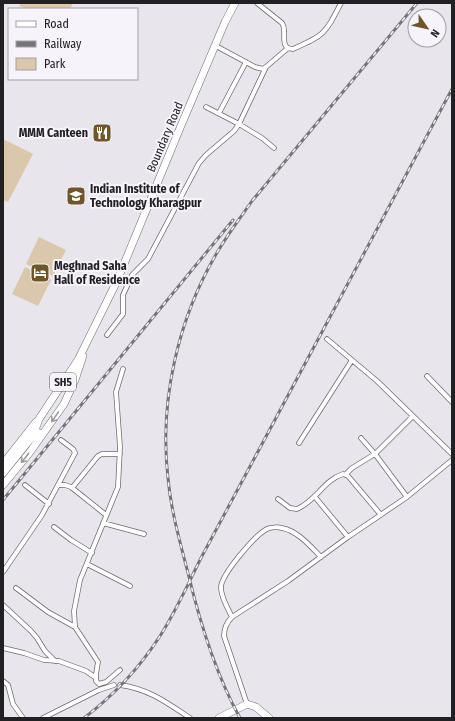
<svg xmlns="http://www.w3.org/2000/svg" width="455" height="721" font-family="'Fira Sans Condensed',sans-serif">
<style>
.green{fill:#dbc8ac}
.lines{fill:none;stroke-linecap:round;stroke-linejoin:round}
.street-casing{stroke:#6e6b71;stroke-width:5.5}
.primary-casing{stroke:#6e6b71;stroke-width:8}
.street{stroke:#fff;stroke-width:4}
.primary{stroke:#fff;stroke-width:7}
.rail-casing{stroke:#767479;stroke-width:3}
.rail{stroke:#f6f3fa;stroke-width:1.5;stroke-dasharray:4.5;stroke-linecap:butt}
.oneway{stroke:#9b9b9c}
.labels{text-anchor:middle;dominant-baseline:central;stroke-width:4;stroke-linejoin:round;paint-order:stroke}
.shield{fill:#f6f3fa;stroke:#615f64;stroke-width:1}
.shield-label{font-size:11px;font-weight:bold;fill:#212023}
.poi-label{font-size:12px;font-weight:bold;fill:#212023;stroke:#f6f3fa;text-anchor:start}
.street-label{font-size:12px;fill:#212023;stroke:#f6f3fa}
</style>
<rect width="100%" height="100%" fill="#e8e6ec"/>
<!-- green -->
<path class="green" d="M21 3H73L70 9H28L19 6Z
M3 139 33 154 8 202 3 200Z
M39 237 66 250 53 276 26 264Z
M25 267 51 280 38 306 12 294Z"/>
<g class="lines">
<defs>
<path id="street" d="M257 3 282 23C288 31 278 49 293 49 325 35 325 34 341 3
M216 46 255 67 263 69 266 67 288 48
M206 107 239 124 262 138 274 148
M219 113 246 62
M107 335 123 314V295L132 275 148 259 199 163 206 155 234 131 239 124 266 67
M327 339 377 381 452 454
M427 376 452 402
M361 438 375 454 407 497
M299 443 352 360
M346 474 352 468 375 454 413 416
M25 485 49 504
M58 485H65L71 487 106 515
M72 488 98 456 102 454H120
M315 497 348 537
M278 499 290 508 297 509C316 501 324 480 343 474L348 476 381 515
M103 523 144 534
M54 527 71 540 92 553
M87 564 130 586
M3 572 42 515 75 453 73 449 61 440
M16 588 48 612 75 627
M3 605 31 631 37 638 45 651 55 661
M232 617C228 609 221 597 221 588 220 576 255 535 267 529 271 527 278 527 282 528 298 531 310 546 321 557
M3 648 24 653 44 660 59 661 86 671 96 678
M120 670 106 682 99 684 96 681V674L98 662 75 627 74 611 80 580 118 487 120 447 116 392 123 369
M3 681 8 685 13 704 23 718
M120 685C149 689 166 702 190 718
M247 704 224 636C224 628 226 623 232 617L288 581 348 537 407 497 452 460
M43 718 99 690 114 685"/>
<path id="primary" d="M35 434V430L39 419 78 360 117 281 180 128 225 22 235 3
M3 464 36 422
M3 473 32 437 39 433
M3 485 30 452 64 404 75 380 83 356
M219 718 247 704 256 707 269 718"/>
</defs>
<!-- street casing -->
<use href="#street" class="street-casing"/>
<!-- primary casing -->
<use href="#primary" class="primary-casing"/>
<!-- street -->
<use href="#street" class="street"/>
<!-- primary -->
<use href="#primary" class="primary"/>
<defs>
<path id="rail" d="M3 500 233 220
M84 718C113 696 140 667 160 636 176 611 188 584 201 558L452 89
M240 718C215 673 200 623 188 573 180 542 171 511 168 478 159 401 178 318 218 251 228 234 240 218 252 201L417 3"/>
</defs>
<!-- rail casing -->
<use href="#rail" class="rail-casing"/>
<!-- rail -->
<use href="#rail" class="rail"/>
</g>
<!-- one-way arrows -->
<defs><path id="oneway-shaft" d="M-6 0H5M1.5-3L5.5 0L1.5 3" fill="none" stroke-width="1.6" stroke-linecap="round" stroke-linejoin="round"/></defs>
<g class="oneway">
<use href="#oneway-shaft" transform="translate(55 417) rotate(124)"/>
<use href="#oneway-shaft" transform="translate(25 458) rotate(129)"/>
</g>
<!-- icons -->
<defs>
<symbol id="restaurant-square" viewBox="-11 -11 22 22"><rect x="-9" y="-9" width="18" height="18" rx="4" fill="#715528" stroke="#f6f3fa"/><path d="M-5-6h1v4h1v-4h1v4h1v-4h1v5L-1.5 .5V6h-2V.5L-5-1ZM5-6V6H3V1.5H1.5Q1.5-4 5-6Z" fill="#fff"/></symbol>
<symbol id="university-square" viewBox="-11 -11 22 22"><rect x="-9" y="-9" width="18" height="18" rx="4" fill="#715528" stroke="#f6f3fa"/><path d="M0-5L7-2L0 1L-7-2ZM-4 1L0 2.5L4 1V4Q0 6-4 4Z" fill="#fff"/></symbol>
<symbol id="hotel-square" viewBox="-11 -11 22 22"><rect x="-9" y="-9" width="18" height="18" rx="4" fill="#715528" stroke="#f6f3fa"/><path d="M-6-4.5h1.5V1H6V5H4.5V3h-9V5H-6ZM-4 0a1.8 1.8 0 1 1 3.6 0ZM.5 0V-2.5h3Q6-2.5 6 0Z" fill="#fff"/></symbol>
</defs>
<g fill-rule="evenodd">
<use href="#restaurant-square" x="91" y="122" width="22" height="22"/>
<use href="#university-square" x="65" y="185" width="22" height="22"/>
<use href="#hotel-square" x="29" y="262" width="22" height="22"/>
</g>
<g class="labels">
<!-- shield labels -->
<rect class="shield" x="50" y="373" width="26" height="18" rx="3"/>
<g class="shield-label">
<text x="63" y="382">SH5</text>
</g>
<!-- poi labels -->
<g class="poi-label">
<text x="88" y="133" text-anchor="end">MMM Canteen</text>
<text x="90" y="189">Indian Institute of<tspan x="90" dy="14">Technology Kharagpur</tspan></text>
<text x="54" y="266">Meghnad Saha<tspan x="54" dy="14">Hall of Residence</tspan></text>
</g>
<!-- street labels -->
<g class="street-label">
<text transform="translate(165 137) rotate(-67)">Boundary Road</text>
</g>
</g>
<!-- border -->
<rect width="455" height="721" fill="none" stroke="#212023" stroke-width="8"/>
<!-- legend -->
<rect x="8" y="8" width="130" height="72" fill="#f6f3fa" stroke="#a19fa4"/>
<rect x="16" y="21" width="20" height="6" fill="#ffffff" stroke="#a19fa4"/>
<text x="44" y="28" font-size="12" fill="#212023">Road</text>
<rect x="16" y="41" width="20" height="6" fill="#767479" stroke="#a19fa4"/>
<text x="44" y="48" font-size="12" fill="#212023">Railway</text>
<rect x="16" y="58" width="20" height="12" fill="#dbc8ac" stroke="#a19fa4"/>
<text x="44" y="68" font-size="12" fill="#212023">Park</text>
<!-- north arrow -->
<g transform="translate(427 28) rotate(124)"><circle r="19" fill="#f6f3fa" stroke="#a19fa4"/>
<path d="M0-3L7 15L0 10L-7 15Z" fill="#715528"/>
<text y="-6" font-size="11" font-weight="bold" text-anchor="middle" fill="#212023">N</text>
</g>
</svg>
